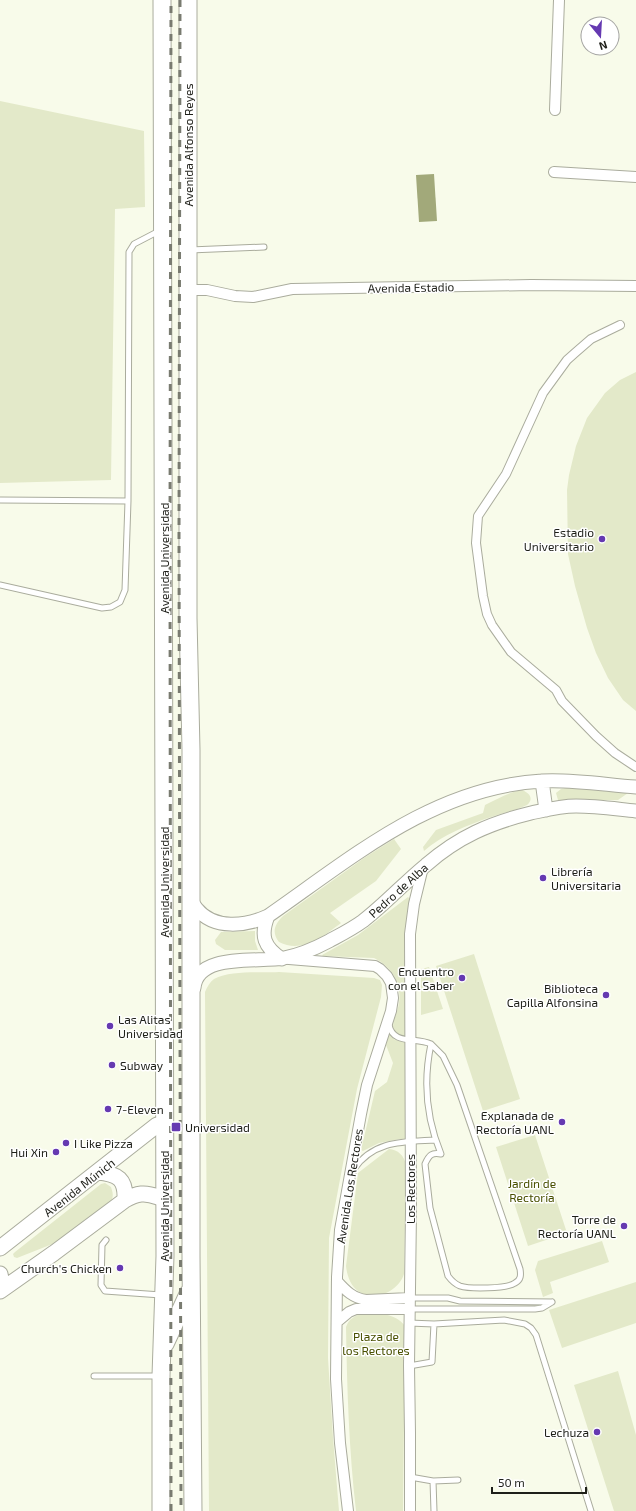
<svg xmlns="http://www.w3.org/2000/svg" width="636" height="1511" font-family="'Exo 2',sans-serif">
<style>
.green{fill:#e3e9c9}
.water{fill:#a2a97a}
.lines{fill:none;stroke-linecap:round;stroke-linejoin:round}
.service-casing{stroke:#aaac9d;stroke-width:7}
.pedestrian-casing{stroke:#aaac9d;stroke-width:10}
.minor-casing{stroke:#aaac9d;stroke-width:12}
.tertiary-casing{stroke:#aaac9d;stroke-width:15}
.secondary-casing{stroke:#aaac9d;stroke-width:17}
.trunk-casing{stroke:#aaac9d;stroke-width:19}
.service{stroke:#fff;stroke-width:5}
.pedestrian{stroke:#fff;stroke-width:8}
.minor{stroke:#fff;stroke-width:10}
.tertiary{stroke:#fff;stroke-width:13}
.secondary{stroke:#fff;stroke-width:15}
.trunk{stroke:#fff;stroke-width:17}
.rail{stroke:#797b70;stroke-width:3;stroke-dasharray:7 7;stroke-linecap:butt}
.poi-dot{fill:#6539b1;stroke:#fff;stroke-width:1.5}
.labels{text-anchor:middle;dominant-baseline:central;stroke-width:3;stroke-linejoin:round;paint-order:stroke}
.street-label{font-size:12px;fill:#1e1f19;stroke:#fff}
.poi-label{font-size:12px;fill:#1e1f19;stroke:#fff;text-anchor:end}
.park-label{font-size:12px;fill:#495000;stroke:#fff}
</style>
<rect width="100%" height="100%" fill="#f8fbea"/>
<!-- green -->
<path class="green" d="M0 101 144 131 145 207 115 209 111 480 0 483Z
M636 372V711L623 700 608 678 596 653 587 628 575 586 568 554 567 490 569 475 576 446 587 418 605 393 620 380Z
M566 788 628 793 618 800H558L556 793 561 789Z
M522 790C530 793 534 799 527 805 516 810 503 813 491 817 468 825 442 835 424 851L423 847 436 830 483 813 485 805C498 799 509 792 522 790Z
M394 839 401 849 376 881 330 913 341 923C324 936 302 954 279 942 271 932 275 924 283 916L364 858Z
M408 897 410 899 409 903 404 948 406 1037C400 1037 393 1034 393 1027 393 1019 398 1011 399 1003 402 983 391 966 374 958L323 956 322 955 358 935Z
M255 931V941L258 950H225L216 944 215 940 221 932Z
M474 954 520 1099 483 1111 436 966Z
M429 967 443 1009 421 1015V969Z
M279 972 374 978 380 980 382 985 381 997 357 1089 329 1238 328 1358 333 1438 339 1511H209L205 992C207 987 210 982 214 979 231 970 260 973 279 972Z
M389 1034 395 1040 406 1042V1139H400L379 1143 363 1151 361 1150 375 1091 387 1082 393 1063 386 1045Z
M535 1135 567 1233 528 1246 496 1147Z
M389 1149C398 1150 404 1155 406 1165L404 1274C399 1291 374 1303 358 1291 350 1285 347 1275 346 1266L358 1173Z
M105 1183 111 1187C113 1193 114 1197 110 1203L55 1243 17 1258 14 1257 13 1254 15 1252 101 1184Z
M602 1241 609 1262 550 1282 553 1293 543 1297 535 1270 538 1261Z
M636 1282V1323L562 1348 549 1310Z
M363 1313C377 1313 396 1313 405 1326L403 1511H356C349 1450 347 1389 346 1327 349 1319 354 1316 363 1313Z
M618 1371 636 1435V1511H614L574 1385Z"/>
<!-- water -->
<path class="water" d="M434 174 437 221 419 222 416 175Z"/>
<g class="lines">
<defs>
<path id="service" d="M190 250 264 247
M0 500 128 501 125 590 120 602 111 607 102 608 0 585
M128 501 129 252 134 244 159 231
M389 1025C393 1045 415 1037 431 1044
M431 1044 443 1056 457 1085 520 1269C521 1275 521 1280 515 1283 507 1289 469 1289 460 1286 455 1284 451 1280 448 1276L430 1208 425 1164C429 1155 432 1152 441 1154 426 1118 423 1082 431 1044Z
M354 1169C374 1140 404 1142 435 1140
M106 1240 102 1245 101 1285 105 1291 161 1295
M410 1298H448L460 1301 552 1302
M410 1309H535L542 1308 552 1302
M409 1323 434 1324 504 1320 525 1324 531 1328 536 1335 591 1511
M409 1366 432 1362 434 1324
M94 1376H158
M410 1477 433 1481
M434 1511 433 1481 458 1480"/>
<path id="pedestrian" d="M620 325 591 339 576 352 567 360 543 393 506 474 478 516 476 543 483 596 487 614 492 625 511 652 556 690 562 701 596 736 615 753 636 767"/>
<path id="minor" d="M555 110 559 0
M554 172 636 177
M188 290H207L235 296 253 297 292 289 531 285 636 286
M289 959 375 966 380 969 387 976 391 983 393 998 391 1011 367 1085 361 1114 340 1230 337 1277 336 1379 340 1443 348 1511
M337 1281C346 1291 353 1298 366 1300L410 1298
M337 1322 349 1312 356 1309H410
M410 1511V1433L409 1366 411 1211 410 934 414 904 423 867"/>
<path id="tertiary" d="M542 781 546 810
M190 898C192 901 194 906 197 909 214 930 246 926 268 916 353 857 434 787 542 781 571 779 607 785 636 787
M268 916C260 936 264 947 282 959
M194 988C197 952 259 963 284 958 300 955 314 949 329 941 340 935 352 929 363 921 385 904 404 883 426 865 458 837 490 823 531 813 545 810 560 806 576 806 596 806 616 809 636 811"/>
<path id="secondary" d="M98 1172C118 1174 126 1179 125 1200
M0 1248 157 1125
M0 1274 3 1288
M0 1291 54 1253 125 1200C137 1193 145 1192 158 1197"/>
<path id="trunk" d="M188 0V618L191 750V1256L193 1511
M165 1344 189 1292
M161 1511V1376L165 1256 162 0"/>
</defs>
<!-- service casing -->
<use href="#service" class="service-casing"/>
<!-- pedestrian casing -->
<use href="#pedestrian" class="pedestrian-casing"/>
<!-- minor casing -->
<use href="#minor" class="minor-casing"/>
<!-- tertiary casing -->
<use href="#tertiary" class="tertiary-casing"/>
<!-- secondary casing -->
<use href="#secondary" class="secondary-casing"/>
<!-- trunk casing -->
<use href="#trunk" class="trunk-casing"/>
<!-- service -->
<use href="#service" class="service"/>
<!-- pedestrian -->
<use href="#pedestrian" class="pedestrian"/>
<!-- minor -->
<use href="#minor" class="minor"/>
<!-- tertiary -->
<use href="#tertiary" class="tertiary"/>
<!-- secondary -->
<use href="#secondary" class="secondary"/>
<!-- trunk -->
<use href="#trunk" class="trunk"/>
<!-- rail -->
<path class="rail" d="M180 0 179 537 181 1511
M171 1511 170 536 171 0"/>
</g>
<!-- markers -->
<g class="poi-dot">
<circle cx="602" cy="539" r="4"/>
<circle cx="543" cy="878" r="4"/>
<circle cx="462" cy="978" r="4"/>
<circle cx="606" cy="995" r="4"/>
<circle cx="110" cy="1026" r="4"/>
<circle cx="112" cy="1065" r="4"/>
<circle cx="108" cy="1109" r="4"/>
<circle cx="562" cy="1122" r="4"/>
<rect x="171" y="1122" width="10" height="10" rx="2"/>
<circle cx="66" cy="1143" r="4"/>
<circle cx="56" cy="1152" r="4"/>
<circle cx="624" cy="1226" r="4"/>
<circle cx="120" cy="1268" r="4"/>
<circle cx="597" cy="1432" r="4"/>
</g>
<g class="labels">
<!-- street labels -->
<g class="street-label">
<text transform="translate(188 145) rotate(-90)">Avenida Alfonso Reyes</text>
<text transform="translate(411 287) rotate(-1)">Avenida Estadio</text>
<text transform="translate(164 558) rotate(-90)">Avenida Universidad</text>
<text transform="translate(164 882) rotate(-90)">Avenida Universidad</text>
<text transform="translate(398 890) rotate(-42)">Pedro de Alba</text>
<text transform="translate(349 1186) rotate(-81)">Avenida Los Rectores</text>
<text transform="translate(79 1187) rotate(-38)">Avenida Múnich</text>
<text transform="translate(410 1189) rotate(-90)">Los Rectores</text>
<text transform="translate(164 1206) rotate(-90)">Avenida Universidad</text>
</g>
<!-- poi labels -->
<g class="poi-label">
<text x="594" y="532">Estadio<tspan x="594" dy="14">Universitario</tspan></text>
<text x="551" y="871" text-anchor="start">Librería<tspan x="551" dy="14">Universitaria</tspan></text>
<text x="454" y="971">Encuentro<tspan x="454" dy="14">con el Saber</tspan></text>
<text x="598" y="988">Biblioteca<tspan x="598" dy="14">Capilla Alfonsina</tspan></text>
<text x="118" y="1019" text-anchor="start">Las Alitas<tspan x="118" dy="14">Universidad</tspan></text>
<text x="120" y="1065" text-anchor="start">Subway</text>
<text x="116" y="1109" text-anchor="start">7-Eleven</text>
<text x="554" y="1115">Explanada de<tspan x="554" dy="14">Rectoría UANL</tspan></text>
<text x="185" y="1127" text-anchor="start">Universidad</text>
<text x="74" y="1143" text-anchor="start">I Like Pizza</text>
<text x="48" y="1152">Hui Xin</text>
<text x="616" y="1219">Torre de<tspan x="616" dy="14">Rectoría UANL</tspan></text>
<text x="112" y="1268">Church's Chicken</text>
<text x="589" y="1432">Lechuza</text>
</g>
<!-- park labels -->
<g class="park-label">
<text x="532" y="1183">Jardín de<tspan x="532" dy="14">Rectoría</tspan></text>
<text x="376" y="1336">Plaza de<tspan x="376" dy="14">los Rectores</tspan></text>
</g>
</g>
<!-- north arrow -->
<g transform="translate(600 36) rotate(162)"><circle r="19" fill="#ffffff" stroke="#a5a5a3"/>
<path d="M0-3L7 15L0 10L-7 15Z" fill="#6539b1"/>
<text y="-6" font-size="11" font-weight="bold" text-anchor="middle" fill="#1e1f19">N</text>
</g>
<!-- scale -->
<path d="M492 1487v6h94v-6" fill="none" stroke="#1e1f19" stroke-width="2"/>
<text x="498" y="1487" font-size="12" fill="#1e1f19" stroke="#ffffff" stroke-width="3" paint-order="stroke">50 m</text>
</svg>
